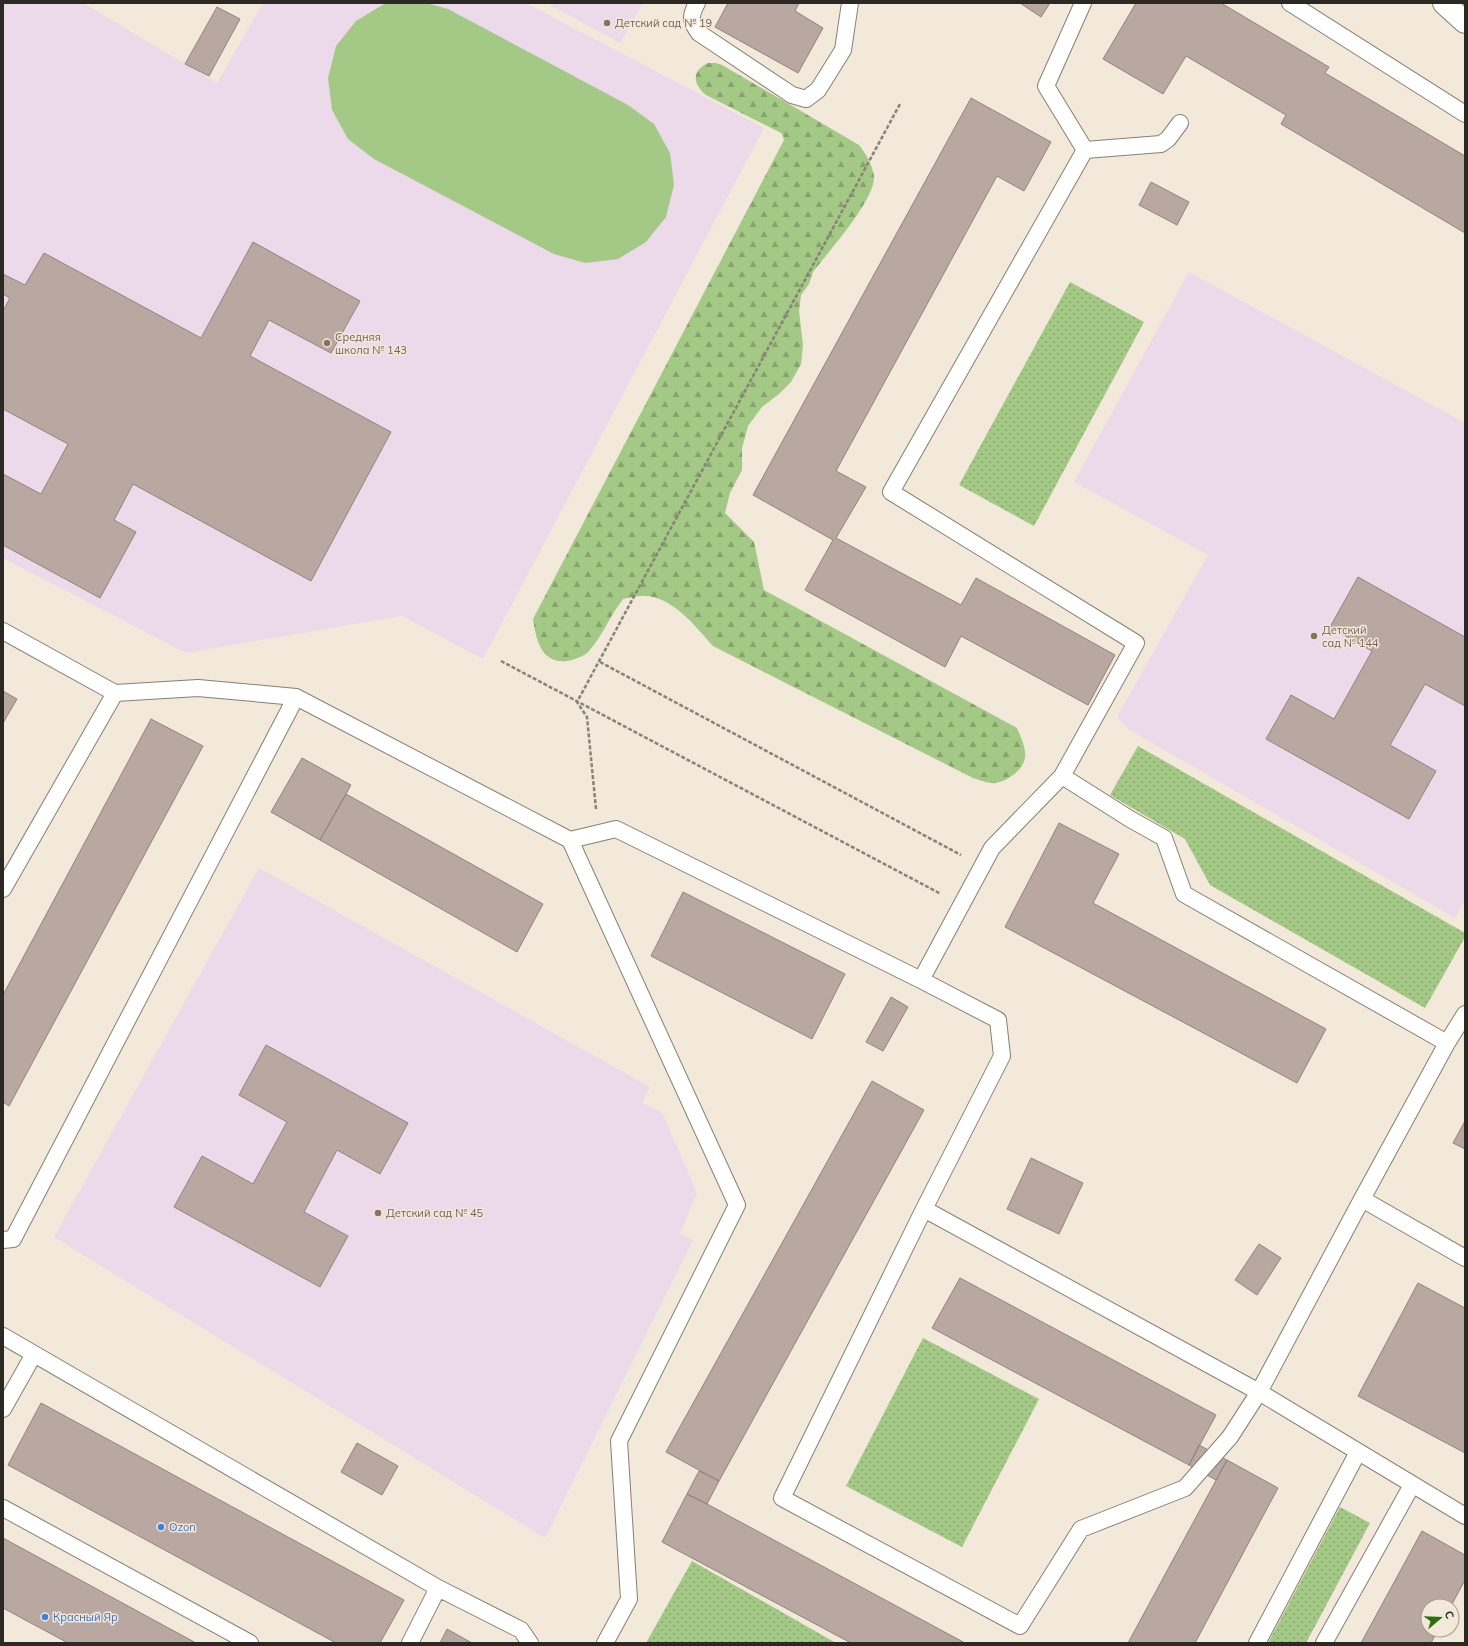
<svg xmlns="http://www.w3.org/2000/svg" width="1468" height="1646" font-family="Mulish,sans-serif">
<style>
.education{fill:#ecdaea}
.grass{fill:url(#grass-dots)}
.forest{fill:url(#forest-firs)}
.pitch{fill:#a4c885}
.building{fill:#b8a8a1;stroke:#92837c}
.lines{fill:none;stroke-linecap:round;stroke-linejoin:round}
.lane-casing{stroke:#877f72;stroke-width:18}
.street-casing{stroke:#877f72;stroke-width:24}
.path{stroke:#888279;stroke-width:2.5;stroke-dasharray:4 2;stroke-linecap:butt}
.lane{stroke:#fff;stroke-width:16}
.street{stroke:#fff;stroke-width:22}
.education-dot{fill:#8d6e63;stroke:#f2e9db;stroke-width:1.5}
.shop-dot{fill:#3f7fe0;stroke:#f2e9db;stroke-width:1.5}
.labels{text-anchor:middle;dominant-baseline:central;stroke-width:3;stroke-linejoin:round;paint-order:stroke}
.education-label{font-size:11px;fill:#785e54;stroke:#f2e9db;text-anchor:start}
.shop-label{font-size:11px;fill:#366cbe;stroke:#f2e9db;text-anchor:start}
</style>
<defs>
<pattern id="grass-dots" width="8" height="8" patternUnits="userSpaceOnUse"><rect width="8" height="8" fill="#a4c885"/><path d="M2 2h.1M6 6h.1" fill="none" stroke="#86a26d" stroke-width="1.8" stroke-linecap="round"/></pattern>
<pattern id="forest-firs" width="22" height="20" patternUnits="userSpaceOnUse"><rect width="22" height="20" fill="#a4c885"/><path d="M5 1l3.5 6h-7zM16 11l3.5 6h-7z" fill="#86a26d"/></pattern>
</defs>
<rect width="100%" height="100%" fill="#f2e9db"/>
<!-- education -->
<path class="education" d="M3 3H83L217 83 263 3H526L764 128 483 659 402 616 186 653 3 558Z
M546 3H643L620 43Z
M1189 272 1465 423V900L1455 918 1128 729 1117 717 1208 555 1074 482Z
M259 868 650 1087 642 1103 662 1112 697 1193 680 1234 693 1240 545 1538 54 1237Z"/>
<!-- grass -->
<path class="grass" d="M1070 282 1144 322 1034 526 959 485Z
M1138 746 1465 933V937L1425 1008 1210 885 1185 839 1110 795Z
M923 1338 1039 1399 962 1547 846 1486Z
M1340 1507 1370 1523 1306 1643H1268Z
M692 1561 836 1643H646Z"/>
<!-- forest -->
<path class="forest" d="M708 63H716L722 65 859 145C866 154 872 164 874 176 876 199 828 252 813 272L809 284 801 295 799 311 803 345 801 364 791 382 779 394 762 407 748 426 742 448V470L730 493 725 513 754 542 764 590 1017 728C1025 747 1032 761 1013 775 1008 779 1001 782 995 783 989 784 980 780 973 778L713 646C695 626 672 595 642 596 636 596 629 598 623 599 611 614 600 641 587 653 582 657 573 660 567 661 541 664 536 639 533 619L784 140 783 136 781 133 706 95C693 84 691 71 708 63Z"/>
<!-- pitch -->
<path class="pitch" d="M394 3H426L448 9 628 105 654 124 670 153 674 185 666 217 646 242 618 259 585 263 554 254 374 159 348 139 332 110 328 78 336 46 356 21 384 4Z"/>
<!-- building -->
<path class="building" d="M728 3H799L795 11 823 28 798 73 715 27Z
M1020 3H1050L1041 17Z
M1136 3H1221L1329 67 1325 73 1465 156V233L1281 124 1286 115 1186 56 1163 94 1103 59Z
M217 7 240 19 209 76 185 64Z
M971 98 1051 142 1024 191 997 176 836 471 866 487 836 538 961 605 976 578 1115 655 1088 705 961 636 945 667 805 590 833 540 753 495Z
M1151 182 1189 202 1177 225 1139 205Z
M253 242 360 301 331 353 269 320 250 356 391 432 311 581 133 484 114 520 136 532 100 598 3 545V474L41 494 68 444 3 409V311L10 298 3 294V274L25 285 44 253 201 338Z
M1358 577 1465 637V706L1425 684 1390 745 1436 771 1409 819 1266 739 1291 695 1334 719 1372 651 1330 627Z
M3 691 17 699 3 723Z
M151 719 203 746 9 1106 3 1102V995Z
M302 758 351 785 320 840 271 812Z
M346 794 543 904 517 952 320 840Z
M1059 823 1119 854 1093 903 1326 1029 1297 1083 1005 927Z
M683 892 845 974 812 1039 651 956Z
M891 997 908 1007 883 1051 866 1042Z
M266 1045 408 1123 380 1174 337 1150 304 1212 348 1236 320 1287 174 1207 202 1156 253 1184 287 1122 239 1095Z
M872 1081 924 1110 719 1481 666 1452Z
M1465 1121V1149L1453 1143Z
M1031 1158 1083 1183 1059 1234 1007 1209Z
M1259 1244 1281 1258 1257 1295 1235 1280Z
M960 1278 1216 1415 1189 1465 932 1328Z
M1418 1283 1465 1308V1453L1358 1396Z
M41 1403 404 1600 380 1643H336L8 1465Z
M357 1443 398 1466 382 1495 341 1472Z
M1199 1445 1227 1460 1216 1480 1189 1465Z
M1227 1460 1278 1488 1195 1643H1128Z
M699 1471 719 1481 707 1504 687 1494Z
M687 1494 707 1504 965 1643H851L662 1542Z
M1422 1531 1465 1555V1580L1451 1606H1428V1630H1438L1431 1643H1361Z
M3 1538 196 1643H68L3 1608Z
M447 1629 472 1643H440Z"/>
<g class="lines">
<defs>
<path id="lane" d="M697 3C690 16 690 21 699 33L792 95 806 99 818 90 843 50 850 3
M1290 3 1465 114
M1085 150 1161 144 1168 139 1180 123
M3 631 115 693
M1062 776 1130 819 1164 838 1184 894 1447 1043
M570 840 616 829 921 980 998 1020 1002 1056 924 1209 782 1498 1020 1626 1081 1529 1185 1488 1230 1437 1259 1392 1362 1199 1447 1043 1465 1014
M3 889 115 693 198 688 296 697 570 840 737 1205 619 1441 629 1599 605 1643
M921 980 992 848 1062 776 1136 643 891 492 1085 150 1046 86 1083 3
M1362 1199 1465 1258
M924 1209 1259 1392 1465 1516
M3 1240 13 1239 296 697
M3 1336 438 1588 521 1630 530 1643
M3 1409 34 1354
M3 1508 250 1643
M410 1643 438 1588
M1257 1643 1358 1452
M1324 1643 1412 1485"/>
<path id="street" d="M1444 3 1465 22"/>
</defs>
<!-- lane casing -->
<use href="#lane" class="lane-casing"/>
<!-- street casing -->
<use href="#street" class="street-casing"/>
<!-- path -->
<path class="path" d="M501 661 941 894
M600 662 961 855
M596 809 587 717 577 702 900 104"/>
<!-- lane -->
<use href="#lane" class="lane"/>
<!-- street -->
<use href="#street" class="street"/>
</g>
<!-- markers -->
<g class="education-dot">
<circle cx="607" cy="23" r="4"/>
<circle cx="327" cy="343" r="4"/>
<circle cx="1314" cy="636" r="4"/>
<circle cx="378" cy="1213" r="4"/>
</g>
<g class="shop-dot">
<circle cx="161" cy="1527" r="4"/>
<circle cx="45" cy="1617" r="4"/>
</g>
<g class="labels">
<!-- education labels -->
<g class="education-label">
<text x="615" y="23">Детский сад № 19</text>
<text x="335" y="337">Средняя<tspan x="335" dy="13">школа № 143</tspan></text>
<text x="1322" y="630">Детский<tspan x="1322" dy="13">сад № 144</tspan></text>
<text x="386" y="1213">Детский сад № 45</text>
</g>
<!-- shop labels -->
<g class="shop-label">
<text x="169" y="1527">Ozon</text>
<text x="53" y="1617">Красный Яр</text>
</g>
</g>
<!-- border -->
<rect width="1468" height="1646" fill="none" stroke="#2c2924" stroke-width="8"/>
<!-- north arrow -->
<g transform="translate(1440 1618) rotate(71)"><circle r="19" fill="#f2e9db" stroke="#a39c92"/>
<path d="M0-3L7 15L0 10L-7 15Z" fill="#296f0d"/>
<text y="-6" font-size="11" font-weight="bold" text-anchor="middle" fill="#2c2924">С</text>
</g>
</svg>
